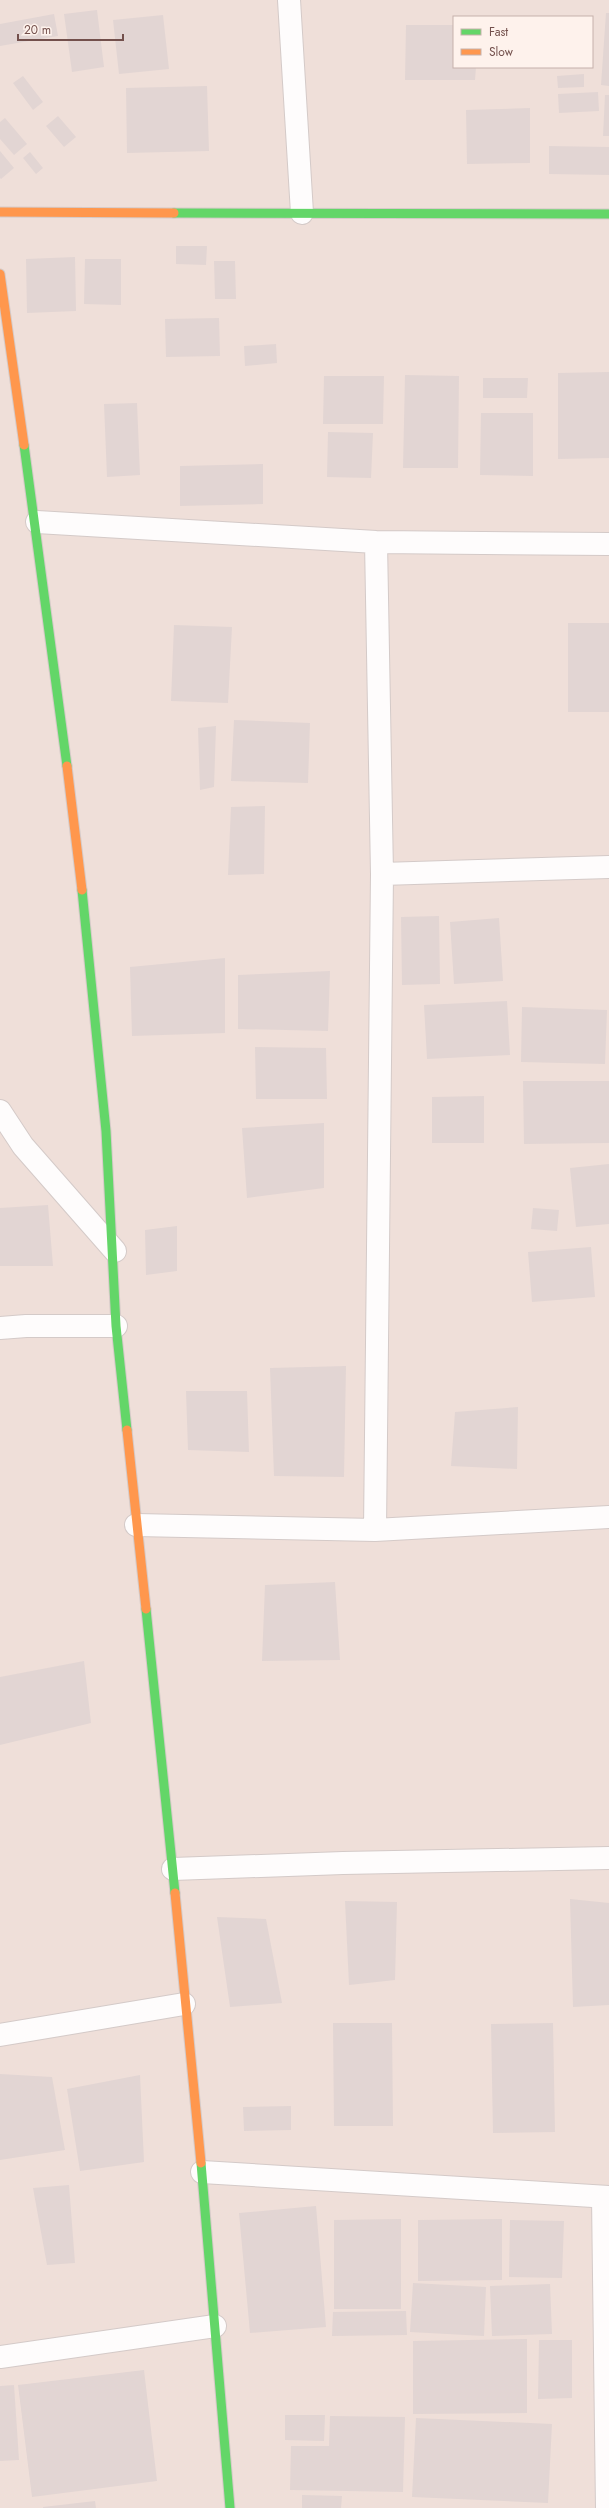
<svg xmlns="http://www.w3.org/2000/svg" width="609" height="2508" font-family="Jost,sans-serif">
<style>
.residential{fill:#efdfd9;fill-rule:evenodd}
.building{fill:#e2d5d3}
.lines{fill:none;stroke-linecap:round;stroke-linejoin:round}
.street-casing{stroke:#d4cac8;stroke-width:24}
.fast-casing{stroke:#d5cac8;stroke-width:11}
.slow-casing{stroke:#d5cac8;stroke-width:11}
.street{stroke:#fefcfc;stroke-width:22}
.fast{stroke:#63d668;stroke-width:9}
.slow{stroke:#ff974d;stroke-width:9}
</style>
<rect width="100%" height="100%" fill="#f6eeeb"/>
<!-- residential -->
<path class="residential" d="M0 0H609V2508H0ZM454 17H592V67H454Z"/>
<!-- building -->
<path class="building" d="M97 10 104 67 72 72 64 14Z
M606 13H609V86L601 85Z
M54 14 58 36 0 46V24Z
M163 15 169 69 119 74 113 20Z
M406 25H454V67H476L475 80H405Z
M584 74V87L558 88 557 76Z
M23 76 43 102 33 110 13 83Z
M207 86 209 151 127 153 126 88Z
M598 92 599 111 559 113 558 94Z
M605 95H609V136H603Z
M530 108V163L467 164 466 110Z
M58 116 76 137 64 147 46 126Z
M5 118 27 144 14 155 0 139V122Z
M549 146 609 147V175L549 174Z
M0 151 14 168 1 179 0 178Z
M30 152 43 168 36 174 23 158Z
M176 246H207L206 265 176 264Z
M75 257 76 311 27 313 26 259Z
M85 259H121V305L84 304Z
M214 261H235L236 299H215Z
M219 318 220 356 166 357 165 319Z
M276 344 277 363 245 366 244 346Z
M609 372V458L558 459V373Z
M405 375 459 376 458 468H403Z
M324 376H384L383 424H323Z
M483 378H528L527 398H483Z
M137 403 140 475 107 477 104 404Z
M481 413H533V476L480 475Z
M328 432 373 433 371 478 327 477Z
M263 464V504L180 506V466Z
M568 623H609V712H568Z
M174 625 232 627 228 703 171 701Z
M234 720 310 723 308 783 231 781Z
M216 726 214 787 200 790 198 728Z
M265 806 264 874 228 875 231 807Z
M439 916 440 984 402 985 401 917Z
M499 918 503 981 454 984 450 922Z
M225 958V1033L132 1036 130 967Z
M330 971 328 1031 238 1029V975Z
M507 1001 510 1055 427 1059 424 1005Z
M522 1007 607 1010 605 1064 521 1062Z
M255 1047 326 1048 327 1099H256Z
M523 1081H609V1143L524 1144Z
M484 1096V1143H432V1097Z
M324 1123V1188L247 1198 242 1128Z
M609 1164V1224L576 1227 570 1168Z
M48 1205 53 1266H0V1208Z
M533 1208 559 1210 557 1231 531 1229Z
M177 1226V1271L146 1275 145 1230Z
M591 1247 595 1297 532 1302 528 1252Z
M346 1366 344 1477 274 1476 270 1368Z
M186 1391H247L249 1452 188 1450Z
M518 1407 517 1469 451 1466 455 1412Z
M335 1582 340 1660 262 1661 265 1585Z
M84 1661 91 1723 0 1745V1677Z
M570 1899 609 1903V2005L573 2007Z
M345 1901 397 1902 395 1980 349 1985Z
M217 1917 266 1919 282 2003 230 2007Z
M333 2023H392L393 2126H334Z
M553 2023 555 2132 493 2133 491 2024Z
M0 2074 52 2077 65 2150 0 2160Z
M140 2075 144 2162 80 2171 67 2089Z
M291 2106V2130L244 2131 243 2107Z
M69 2185 75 2263 47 2265 33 2188Z
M316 2206 326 2327 250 2333 239 2213Z
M401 2219V2309H334V2220Z
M502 2219V2280L418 2281V2220Z
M510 2220 564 2221 562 2278 509 2277Z
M413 2283 486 2287 484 2336 410 2332Z
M550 2284 552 2334 492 2336 490 2286Z
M406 2311 407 2335 332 2336 333 2312Z
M527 2339V2413L413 2414V2341Z
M539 2340H572V2398L538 2399Z
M144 2370 157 2481 32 2497 18 2385Z
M14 2385 19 2460 0 2461V2386Z
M285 2415H325L324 2441 285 2440Z
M330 2416 405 2417 403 2492 290 2490 291 2446H329Z
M416 2418 552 2424 548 2503 412 2497Z
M302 2495 342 2496 341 2508H302Z
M95 2501 96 2508H43V2507Z"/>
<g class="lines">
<defs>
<path id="street" d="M289 0 302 213
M37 522 376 542 609 544
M382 874 609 867
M0 1111 23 1146 115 1251
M0 1328 26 1326H116
M136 1525 375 1530 609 1517
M375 1530 382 874 376 542
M173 1869 343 1863 609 1858
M0 2035 184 2004
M202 2172 609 2197
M603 2197 607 2508
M0 2357 215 2326"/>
<path id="fast" d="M174 213 609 214
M24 445 67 766
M82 890 106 1131 116 1326 127 1430
M146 1609 175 1893
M201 2163 230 2508"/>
<path id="slow" d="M0 212 174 213
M0 274 24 445
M67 766 82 890
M127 1430 146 1609
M175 1893 201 2163"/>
</defs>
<!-- street casing -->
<use href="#street" class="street-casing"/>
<!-- fast casing -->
<use href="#fast" class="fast-casing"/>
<!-- slow casing -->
<use href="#slow" class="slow-casing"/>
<!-- street -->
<use href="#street" class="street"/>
<!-- fast -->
<use href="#fast" class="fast"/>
<!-- slow -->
<use href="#slow" class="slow"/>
</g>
<!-- legend -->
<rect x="453" y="16" width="140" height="52" fill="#fef2ec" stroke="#c6b1ac"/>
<rect x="461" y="29" width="20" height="6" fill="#63d668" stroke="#c6b1ac"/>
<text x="489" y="36" font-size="12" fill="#73504c">Fast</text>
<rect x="461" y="49" width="20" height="6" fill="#ff974d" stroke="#c6b1ac"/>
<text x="489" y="56" font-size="12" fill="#73504c">Slow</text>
<!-- scale -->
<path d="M18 34v6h105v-6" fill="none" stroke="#73504c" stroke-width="2"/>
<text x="24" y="34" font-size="12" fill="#73504c" stroke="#fef2ec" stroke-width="3" paint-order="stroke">20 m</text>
</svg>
